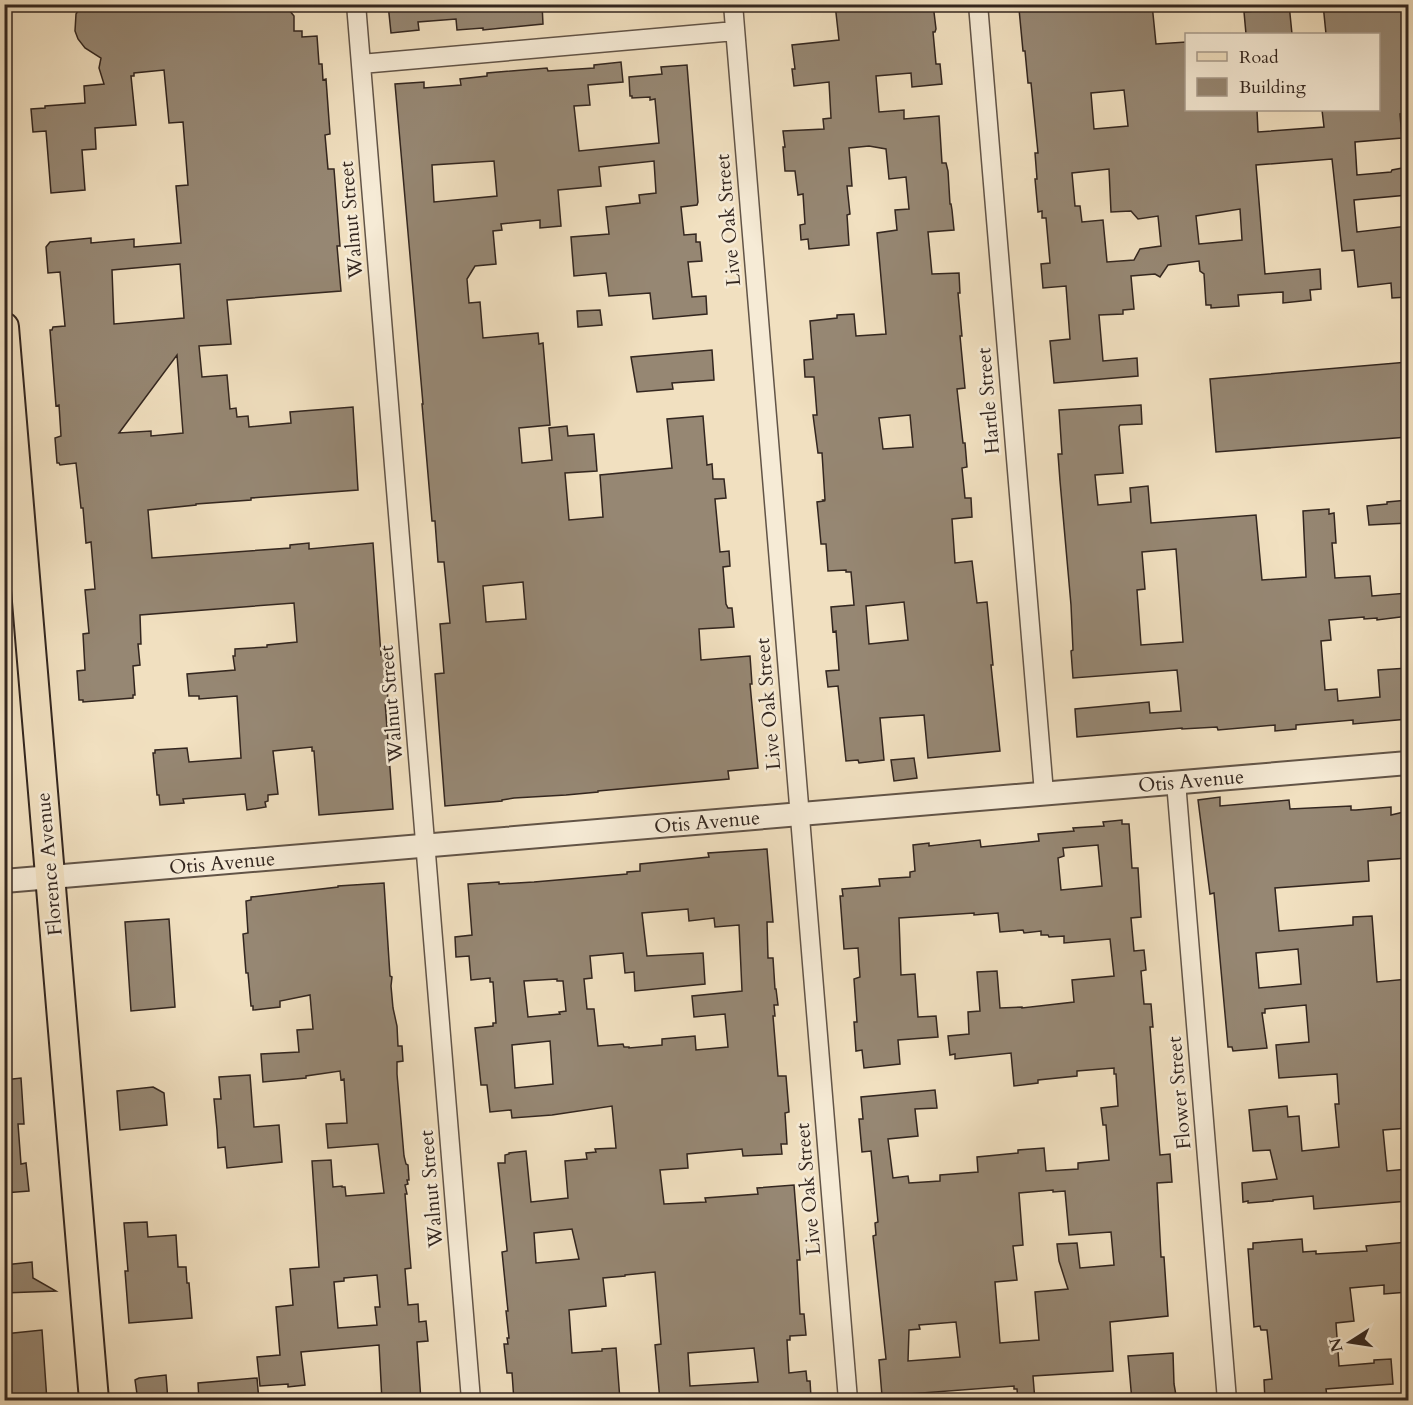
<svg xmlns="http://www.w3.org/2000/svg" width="1413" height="1405" font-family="Cardo,serif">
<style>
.building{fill:#968773;stroke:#33261f;stroke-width:1.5;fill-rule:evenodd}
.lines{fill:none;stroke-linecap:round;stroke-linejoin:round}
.minor-casing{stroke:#625447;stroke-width:21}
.tertiary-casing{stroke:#625447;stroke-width:26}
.primary-casing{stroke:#33261f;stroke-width:32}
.minor{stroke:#f6ebd6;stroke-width:18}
.tertiary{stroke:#f6ebd6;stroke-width:22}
.primary{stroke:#f1e0c0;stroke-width:28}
.labels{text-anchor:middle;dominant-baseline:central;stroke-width:5;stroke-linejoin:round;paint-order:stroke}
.street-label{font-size:20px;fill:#33261f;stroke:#f6ebd6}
</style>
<rect width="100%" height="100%" fill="#f1e0c0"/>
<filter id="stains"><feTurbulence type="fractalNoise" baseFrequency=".00333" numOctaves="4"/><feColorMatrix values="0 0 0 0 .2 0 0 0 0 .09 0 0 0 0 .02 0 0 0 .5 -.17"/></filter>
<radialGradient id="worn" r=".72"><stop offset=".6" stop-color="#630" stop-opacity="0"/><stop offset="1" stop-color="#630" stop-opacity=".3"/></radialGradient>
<!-- building -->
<path class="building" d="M82 4H288L289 10 294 16V31H302V37L317 36 319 64H322L323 80 326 79 330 134 325 135 328 169H334L340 246H337L341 291 227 300 231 344 199 346 202 377 227 375 230 409 236 408 237 417 248 416 249 427 291 423 290 412 353 407 358 490 251 498V500L196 504V505L148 510 152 558 290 548V545L309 543V549L373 543 381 655 385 654 386 672 388 701H385L393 809 319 815 314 751H312V747L273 751 278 794 268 795V801L265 802 266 807 247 810 245 794 183 799 184 803 160 805 159 795H157L153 753H155V750L187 748 189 762 241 758 237 696 199 699V696H189L187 674 235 670 233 656H235V649L267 647V645L297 642 294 603 140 615 141 644H138L140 665 133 666 135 695H133V698L83 702V700H79L77 671 85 670 83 634 89 633 85 590 95 589 91 542 86 543 83 508H81L76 463 60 465 59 463H57L55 438 61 436 59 405 56 406 50 330H52L53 327 65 326 60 272 48 273 46 247 50 242 91 238V243L134 239V247L181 243 176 186 188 185 183 122 169 123 164 70 134 73V76H131L136 125 95 128 96 149 82 150 85 190 51 193 46 131 33 132 31 109 45 108V106L85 103 84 86 104 84 99 68 101 58 85 48 78 39 75 31 76 14ZM180 264 184 318 114 324 112 270ZM177 355 183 433 151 436V431L119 433Z
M388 4H542L543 24 483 30V28L457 30 456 19 418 22 419 30 391 33Z
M835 4H933L936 29 935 32H933L936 64H940L942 84 912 87 911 73 876 76 879 112 904 110V119L939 116 942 163H946L948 171 950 204H951L952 210 954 230 928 232 932 274 959 273 960 293H958L962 336H960L965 388 957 389 963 443H965L967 467 962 468 965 498H971L972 517 952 519 955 563 972 561 977 603 987 602 993 665H991L1000 751 928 758 924 715 880 718 884 760 859 763 858 760 846 761 838 686 828 687 826 671 839 670 836 631 833 632 831 607 854 605 851 572H846V570L828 571 826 544H821L817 502 824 501 823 500H825L822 453H818L813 415H817L814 377H805L804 360 813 359 810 321 837 318V315L854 314 856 336 886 334 877 233 897 230 895 210 909 209 906 177 889 179 886 149 869 146 849 148 852 186H847L850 214 847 215 849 245 809 249 808 239 801 240 800 225 805 224 803 194 798 195 795 171H785L783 147H785L783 131 824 129 823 119 831 118 829 82 794 86 792 69H795L792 45 839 40ZM910 415 913 447 883 449 879 418ZM904 602 908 640 869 644 866 606Z
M1071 4H1152L1156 44 1186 42V110H1257L1258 132 1324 127 1322 110H1378V34H1326L1323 4H1358V7L1383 4H1408V113L1400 114 1402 138 1355 142 1357 175 1391 172 1392 170 1408 167V195L1354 200 1357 232 1408 226V297L1392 298 1391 283 1358 287 1354 250 1342 251 1332 159 1256 165 1265 274 1320 269 1321 289 1310 290 1311 300 1283 303V292L1238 295 1239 306 1211 308V305H1206L1204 274 1200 271 1199 261 1168 265 1160 277 1155 274 1131 276 1134 309 1123 310V314L1099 315 1103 361 1137 358 1138 376 1054 383 1050 341 1070 339 1066 286 1043 288 1041 264 1050 263 1046 218H1042V211L1038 212 1035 179H1037L1035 153H1038L1031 83H1028L1025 51H1023L1019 9ZM1124 90 1128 126 1094 129 1091 93ZM1109 169 1111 212 1131 211 1138 219 1158 216 1161 246 1140 249 1134 260 1107 262 1103 220 1082 222 1080 206H1075L1072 173ZM1240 209 1242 240 1199 244 1196 216Z
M1278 4H1289L1292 34H1246L1244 12 1255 11V6Z
M621 62 623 82 588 85 590 105 574 106 579 151 659 143 655 99 650 100V97L632 98V96H630L629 77 662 74 661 67 687 65 698 202 697 205 681 207 684 235 696 234V242H700L702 261 688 262 692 297 706 296 707 314 653 319 650 293 609 296 606 273 574 276 571 237 609 234 606 207 640 203 639 195 656 193 654 161 599 167 601 186 558 190 561 226 540 228V220L501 224 502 230 493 231 496 264 475 266 467 279 469 303 480 302 483 338 538 333 539 344 543 343 550 425 519 428 522 463 552 460 549 428 567 426 568 436 594 434 597 471 565 473 569 520 603 517 600 475 672 468 667 419 703 416 707 465 712 464 713 479H724L726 498 715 499 720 552 729 551 730 566 723 567 726 604 728 608H732L734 627 699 629 701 660 750 656 752 684H750L758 768 728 771 729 779 598 791V792L566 795 514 798 502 800V801L445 806 435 674 444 673 440 624 450 623 444 562H438L435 521H432L422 404H423L395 84 424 82V88L461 85 460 79 487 76V73L547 68 548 71 594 68V65ZM494 161 497 196 434 202 432 165ZM523 582 526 619 486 622 483 586Z
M600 310 602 325 578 327 577 311Z
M712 350 714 380 672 383 673 389 637 392 631 357Z
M1408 362V437L1216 452 1210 379Z
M1141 405 1142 424 1120 425 1119 427 1123 473 1095 475 1098 505 1131 502 1130 488 1148 486 1151 523 1256 515 1262 580 1306 577 1303 511 1329 509V514L1334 513 1336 543H1332L1335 578 1370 576 1372 596 1408 593V616L1377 620V618L1364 619V617L1329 620 1331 640 1321 641 1325 690 1337 689 1338 701 1380 697 1378 670 1408 668V719L1353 724V720L1296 725V729L1275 731V725L1218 730 1217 727 1182 729V728L1077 737 1075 709 1149 702 1150 713 1181 711 1177 670 1073 678 1071 651 1073 650 1071 605 1060 481 1058 454H1062L1059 410ZM1176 549 1183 642 1141 645 1137 590 1145 589 1142 552Z
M1408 500V523L1369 525 1367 506 1387 504V502Z
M914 758 917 778 894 781 891 760Z
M1220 797V806L1289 800 1290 809 1351 806V810H1356L1391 807V815L1408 811V858L1368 861 1369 881 1275 888 1279 931 1353 925V917L1372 916 1377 982 1408 979V1128L1383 1130 1387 1171 1408 1169V1201L1314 1209 1313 1196 1273 1200V1201L1248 1203V1201L1243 1202 1242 1183 1277 1179 1270 1150 1253 1151 1249 1110 1287 1106 1288 1117 1299 1116 1302 1151 1339 1147 1335 1104H1339L1337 1074 1279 1078 1276 1045 1309 1042 1306 1005 1265 1009V1013H1262L1267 1048 1233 1051 1232 1047H1228L1214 893 1210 894 1198 800ZM1298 949 1301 984 1259 988 1256 953Z
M1122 820V824H1129L1132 868H1138L1141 917 1131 918 1134 951 1144 950 1146 970 1141 971 1144 1004H1151L1153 1027H1150L1160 1155 1170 1154 1172 1182 1157 1183 1161 1257H1164L1168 1316 1110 1322 1113 1371 1033 1376 1035 1401H1018L1017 1389H1014V1386L882 1396 879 1360 886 1359 873 1236 876 1235 875 1223 878 1222 871 1151 862 1152 859 1119H863L861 1097 935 1090 937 1108 915 1109 918 1136 888 1139 893 1178 908 1176 909 1183 940 1181V1175L978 1172 977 1157 1018 1153V1150L1044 1148 1046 1171 1078 1169V1163L1109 1160 1106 1125H1103L1101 1108 1118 1106 1116 1074H1114V1068L1077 1071V1076L1038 1080V1083L1014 1086 1011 1053 955 1059V1054L950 1055 948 1036 969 1034 968 1012 980 1011 977 972 997 971 1000 1008 1022 1007V1008L1074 1002 1072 980 1114 976 1110 939 1064 943V936L1049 937 1048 935H1041V931L1024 933 1023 930 1000 932 998 913 974 915V913L899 918 901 975 915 974 918 1017 936 1016 938 1037 898 1040 900 1064 864 1068 862 1050 856 1051 854 1022H857L854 979 860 977 858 948 844 949 840 896H843L842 889 880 886 879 879 910 877V872L915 871 913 845 929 843V846L980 840 981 847 1039 841 1038 834 1074 831 1073 828 1104 826 1103 822ZM1098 845 1102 886 1061 890 1058 858 1064 856 1063 848ZM1053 1190V1192L1065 1191 1069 1235 1111 1232 1114 1265 1080 1268 1077 1243 1057 1244 1059 1261 1068 1289 1035 1292 1039 1340 1000 1343 995 1282 1017 1280 1013 1246 1023 1245 1019 1193ZM956 1322 960 1357 908 1361 909 1330 920 1329 919 1325Z
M767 849 773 922H767L768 958H773L775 989H776L778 1005H774L775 1016H773L778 1076H786L789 1112 785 1113 787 1144H781L782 1154 743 1156 742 1149 687 1154 688 1168 660 1170 664 1204 706 1202 705 1198 758 1194 757 1188 794 1185 800 1260H797L800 1314H804L806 1335 790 1336V1340H787L789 1373 806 1371 807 1381H810L811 1397 779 1401H660L655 1345 661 1344 655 1272 625 1275V1276L603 1278 606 1306 569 1310 572 1353 602 1351V1349L616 1348 620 1400 514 1401 512 1373H507L504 1344H508L507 1338H509L506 1311H508L502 1252 507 1251V1249L498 1163H505V1155L509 1154V1153L526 1151 531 1202 568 1198 565 1161 587 1159 586 1153 596 1152 595 1149 616 1148 612 1106 552 1115 512 1118 511 1110 490 1112 487 1085H481L475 1028 493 1026V1023H496L493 982H490V978L471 980 469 956 456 957 455 937 472 935 468 884 499 882V884L534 882 627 874V872L640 871V864L709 857 708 853ZM688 909 689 921 714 918 715 927 739 925 742 991 692 996 694 1017 725 1014 728 1047 696 1050 695 1036 662 1039V1045L629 1048V1047H624L623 1044 598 1046 594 1009H587L584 979 592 978 590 956 623 953 625 973 634 972 635 991 705 984 703 953 647 956 642 913ZM557 979V981H563L566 1011 559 1012 560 1014 528 1017 524 981ZM550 1041 553 1084 515 1088 512 1045ZM572 1229 579 1259 536 1263 534 1233ZM754 1348 758 1382 690 1386 688 1353Z
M384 883 390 976 392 977 391 986 393 1008 397 1026 398 1046H402L403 1061 397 1062V1074L404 1156 406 1164 408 1165 409 1180H407L408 1184 405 1185 407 1194H405L411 1268 405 1269 408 1305 418 1304 419 1322 426 1321 428 1341 417 1342 421 1401H382L379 1345 301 1352 305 1385 288 1387V1384L260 1386 257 1357 280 1355 276 1307 293 1305 290 1269 319 1267 312 1161 331 1160 333 1187 342 1186V1187H345L346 1196 384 1193 378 1144 328 1148 326 1124 347 1123 344 1079 341 1080 340 1071 306 1076V1078L263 1082 261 1054 299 1052 297 1030 313 1029 310 995 280 1001V1007L253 1010V1006H251L248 973H246L243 934 248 933 246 901 251 900V897L338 887V886ZM377 1275 380 1307H375L377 1325 338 1328 334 1282 344 1281V1278Z
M169 919 175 1007 131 1011 125 922Z
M250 1075 254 1127 279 1125 282 1162 227 1168 225 1147 218 1148 217 1130 214 1099H221L219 1077Z
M21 1078 24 1124H18L21 1164 26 1163 29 1191 4 1193V1080Z
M153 1087 164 1093 167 1125 120 1130 117 1091Z
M147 1222 148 1237 176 1235 178 1267H186L187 1283H189L192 1318 129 1323 125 1271H128L124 1223Z
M1302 1239 1303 1252 1316 1251V1254L1367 1251 1366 1246 1408 1242V1292L1384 1294V1285L1350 1288 1354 1321 1336 1323 1339 1366 1374 1363V1360L1391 1359 1393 1384 1326 1389 1327 1396 1324 1397 1325 1401H1265L1264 1380 1272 1379 1267 1330H1261L1260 1326 1254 1327 1248 1249H1253V1243Z
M32 1262 33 1278 56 1291 4 1293V1265Z
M42 1330 47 1401H4V1334Z
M1173 1353 1174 1384 1177 1401H1132L1128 1356Z
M166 1375 168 1401H138L135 1380 139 1378Z
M257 1378 259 1401H199L198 1383Z"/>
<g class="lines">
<defs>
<path id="minor" d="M356 4 471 1400
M733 4 848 1400
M978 4 1044 793
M361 64 735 31
M4 578 25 576
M1176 782 1227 1400"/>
<path id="tertiary" d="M4 881 1408 763"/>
<path id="primary" d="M4 327 94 1400"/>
</defs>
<!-- minor casing -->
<use href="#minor" class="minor-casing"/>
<!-- tertiary casing -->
<use href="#tertiary" class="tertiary-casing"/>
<!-- primary casing -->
<use href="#primary" class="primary-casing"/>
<!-- minor -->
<use href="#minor" class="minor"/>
<!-- tertiary -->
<use href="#tertiary" class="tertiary"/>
<!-- primary -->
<use href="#primary" class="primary"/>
</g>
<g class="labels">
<!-- street labels -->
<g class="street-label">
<text transform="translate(351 220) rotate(-95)">Walnut Street</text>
<text transform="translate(728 220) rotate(-95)">Live Oak Street</text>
<text transform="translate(988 401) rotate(-95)">Hartle Street</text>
<text transform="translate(391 704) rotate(-95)">Walnut Street</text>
<text transform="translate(768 704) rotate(-95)">Live Oak Street</text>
<text transform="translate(1191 781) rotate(-5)">Otis Avenue</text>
<text transform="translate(707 822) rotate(-5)">Otis Avenue</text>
<text transform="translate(222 863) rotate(-5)">Otis Avenue</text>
<text transform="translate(49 864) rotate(-95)">Florence Avenue</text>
<text transform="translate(1179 1093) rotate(-95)">Flower Street</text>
<text transform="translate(431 1189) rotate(-95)">Walnut Street</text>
<text transform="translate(808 1189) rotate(-95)">Live Oak Street</text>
</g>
</g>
<!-- margin -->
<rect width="1413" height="1405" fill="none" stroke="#f1e0c0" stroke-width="24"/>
<rect x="6" y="6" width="1401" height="1393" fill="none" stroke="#33261f" stroke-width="3"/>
<rect x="12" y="12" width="1389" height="1381" fill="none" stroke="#33261f" stroke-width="1.5"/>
<!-- legend -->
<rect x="1185" y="33" width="195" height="78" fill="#f6ebd6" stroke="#a89c8d" stroke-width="1.5"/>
<rect x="1197" y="52" width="30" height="9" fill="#f1e0c0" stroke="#a89c8d" stroke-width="1.5"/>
<text x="1239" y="63" font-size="18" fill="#33261f">Road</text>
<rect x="1197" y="78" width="30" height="18" fill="#968773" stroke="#a89c8d" stroke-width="1.5"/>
<text x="1239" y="93" font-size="18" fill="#33261f">Building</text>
<!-- north arrow -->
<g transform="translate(1350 1342) rotate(258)" stroke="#f6ebd6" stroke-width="4.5" paint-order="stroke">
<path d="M0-4.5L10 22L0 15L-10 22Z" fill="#33261f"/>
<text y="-9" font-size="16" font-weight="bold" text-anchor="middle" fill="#33261f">N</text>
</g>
<rect width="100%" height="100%" filter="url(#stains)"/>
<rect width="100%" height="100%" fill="url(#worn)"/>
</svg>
